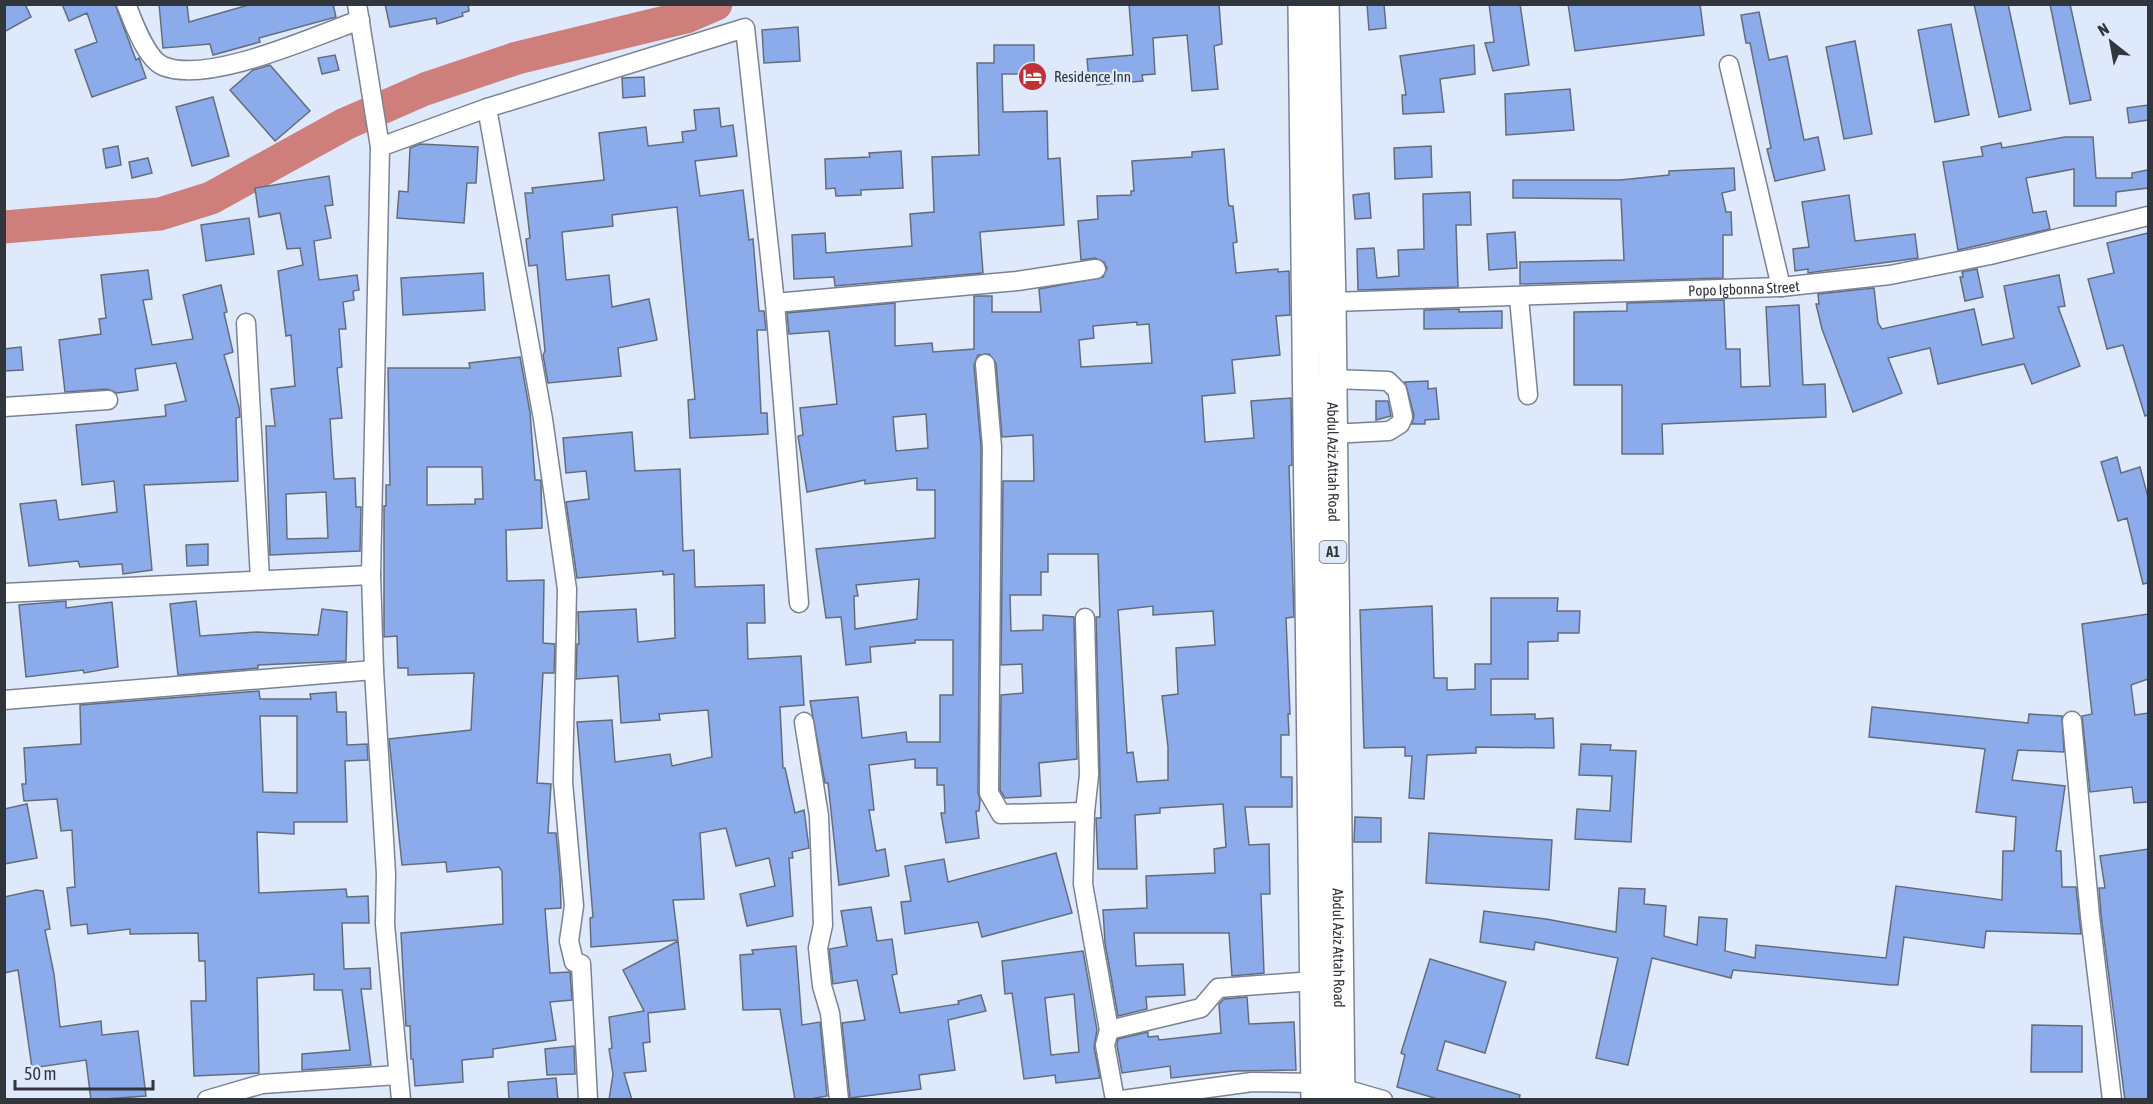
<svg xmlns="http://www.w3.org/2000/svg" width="2153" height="1104" font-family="'Asap Condensed',sans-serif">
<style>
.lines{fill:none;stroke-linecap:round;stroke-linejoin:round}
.river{stroke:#cf7f7b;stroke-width:33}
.building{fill:#8babeb;stroke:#646d7d;stroke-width:1.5;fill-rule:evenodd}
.minor-casing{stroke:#7a8394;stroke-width:21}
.highway-casing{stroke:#7a8394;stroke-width:30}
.minor{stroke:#fff;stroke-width:18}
.highway{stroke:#fff;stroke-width:27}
.labels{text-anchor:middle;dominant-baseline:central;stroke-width:4.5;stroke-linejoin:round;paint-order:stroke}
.shield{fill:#dfe9fc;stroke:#656b76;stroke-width:1.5}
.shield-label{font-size:14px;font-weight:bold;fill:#31353c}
.poi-label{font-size:15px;fill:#31353c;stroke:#dfe9fc;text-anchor:start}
.street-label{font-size:15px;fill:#31353c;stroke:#dfe9fc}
</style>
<rect width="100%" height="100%" fill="#dfe9fc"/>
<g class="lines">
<!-- river -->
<path class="river" d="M4 227 160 214 211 198 345 124 425 89 517 58 686 17 716 4"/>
</g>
<!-- building -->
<path class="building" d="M4 4H25L31 17 4 32Z
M62 4H115L136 60 139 58 146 78 92 97 75 50 97 42 87 13 69 21Z
M159 4H187L189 22 252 4H333L336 17 259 38 260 42 213 55 210 44 163 48Z
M385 4H468L469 11 462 13 463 16 437 24 436 18 390 27Z
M1129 4H1219L1222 44 1214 46 1218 89 1192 91 1187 35 1153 38 1155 74 1142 75 1143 81 1097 85 1096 80 1089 81 1087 59 1133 55Z
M1367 4H1384L1386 28 1369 30Z
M1489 4H1520L1529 65 1493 71 1485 43 1494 42Z
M1568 4H1700L1704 35 1575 51Z
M1974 4H2008L2031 110 1999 117Z
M2050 4H2070L2091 100 2070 104Z
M1759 12 1769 60 1787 56 1804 140 1818 137 1825 170 1775 181 1767 149 1771 148 1750 43H1746L1741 15Z
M1951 24 1969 115 1935 122 1918 30Z
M798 27 800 61 764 63 762 30Z
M1855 41 1872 134 1844 139 1826 47Z
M994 45H1034V74H1002L1003 112 1047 111 1048 159 1060 158 1064 225 980 232 983 273 835 286 834 277 794 279 792 235 825 233 826 253 912 246 910 214 934 212 932 157 979 155 977 63H994Z
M1474 45 1475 74 1440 79 1444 112 1403 114 1402 95H1406L1400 56Z
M335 55 339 70 322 74 318 58Z
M270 65 310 111 275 141 230 90 253 70Z
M644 77 645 96 623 98 622 78Z
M1570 89 1574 130 1506 135 1505 94Z
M213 97 229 156 192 166 176 107Z
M2148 105V120L2129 123 2127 108Z
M719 108 721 127 733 125 737 156 695 161 700 196 743 190 749 240 753 239 759 311H764L766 330H757L761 413H767L768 434 690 438 688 400 695 399 677 207 612 215 613 226 562 232 566 280 609 275 612 307 649 299 657 340 618 348 621 376 548 383 543 355 545 351 537 265 529 266 526 239 530 238 525 193H533L532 188 604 180 599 133 646 127 648 146 683 142 682 132 696 130 694 110Z
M2065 137H2093L2096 178H2132V173L2148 170V188L2116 192V206H2074V169L2026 178 2033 213 2046 211 2050 229 1958 250 1943 162 1983 156 1981 147 2001 143 2002 148Z
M420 144 478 147 476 183H467L464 223 397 218 399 191 408 192 410 148Z
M118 146 121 165 106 168 103 149Z
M1431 146 1432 177 1395 179 1394 148Z
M1224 149 1228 201 1229 206H1233L1237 242 1233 243 1236 273 1278 269V272L1289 271 1290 315 1276 316 1280 355 1232 360 1235 393 1202 396 1205 442 1254 438 1251 401 1291 398 1292 465 1289 466 1294 617 1286 618 1290 714H1288L1289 735H1281V777H1292V807H1245L1249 845 1269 844 1270 894H1261L1264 973 1232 976 1229 933H1134L1136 966 1183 964 1185 995 1146 997 1147 1009 1118 1016 1105 943 1103 910 1147 908 1146 876 1215 873 1214 849 1226 847 1223 804 1160 808V813L1135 815 1137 869H1098L1096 818H1101L1096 617H1100L1098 554H1048V572H1041V595H1010L1011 631 1043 630V615L1074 617 1077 759 1039 763 1041 796 1005 798 1000 790 1001 695 1023 693 1022 664 1001 665 1003 481H1034L1033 435 1002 437 996 363 989 354 978 355 974 365 981 447 978 793 980 800 979 811H976L979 838 946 843 941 813H945L944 785H937V768H915V759L869 765 874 810H869L876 851 885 849 889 876 839 885 828 783H825L810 701 858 697 862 738 906 732 907 742H940V695H953V640H915V643L870 647 871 662 846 665 841 617 826 618 816 549 935 538V490H917V478L865 484V480L807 492 798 436 803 435 800 408 837 404 829 331 789 334 787 313 895 303V346L932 343 933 352 974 349V296H992V312H1041L1039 289 1103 277 1107 268 1104 262 1095 258 1081 260 1078 221 1098 219 1097 196 1131 195V191H1134L1132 161 1192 157V152ZM1137 322V325L1149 324 1152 363 1081 367 1079 340 1094 338 1093 326ZM926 414 928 448 896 451 893 417ZM919 579 917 619 855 629 854 596H858L856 585ZM1153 606V615L1213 611 1215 645 1176 648 1178 694 1162 696 1168 747V780L1137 782 1133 752 1127 753 1118 610Z
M901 151 903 188 861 190V195L836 196 835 188 826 189 825 159 870 157 869 153Z
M148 158 152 173 132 178 129 162Z
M1734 168 1735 190 1722 193 1726 212H1731L1732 235H1723V278L1520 284V262L1624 260 1621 199 1513 198V180H1620L1669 175V171Z
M329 176 333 205 325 206 331 238 314 241 319 280 357 275 359 290 353 291 354 300 343 302 346 329H339L342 367 337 368 342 418 330 419 334 479 355 478 356 507H361L360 551 270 555 266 426H275L271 389 295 386 291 335 286 336 278 271 303 265 300 248 287 249 280 213 259 217 255 188ZM326 492 328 538 287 539 286 494Z
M1470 192 1471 225H1456L1458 287 1358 290 1357 249 1374 248 1377 278 1399 276 1398 250 1424 249 1423 194Z
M1369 193 1371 218 1355 219 1353 195Z
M1849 195 1855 241 1915 234 1918 258 1808 273V269L1795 271 1793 249 1809 247 1802 202Z
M249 218 254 254 206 261 201 225Z
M1515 232 1517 268 1489 270 1487 234Z
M2148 233V415L2145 416 2123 345 2107 349 2088 279 2114 273 2107 243Z
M1977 269 1983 297 1965 301 1960 277H1963L1962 272Z
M148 270 152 299 143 300 152 345 193 339 183 295 221 285 227 312 224 313 233 352 224 355 239 407 240 417 236 418 238 481 144 485 152 570 123 574 122 564 80 567 78 561 29 566 20 504 56 500 59 520 117 512 114 481 82 485 76 425 166 416 165 405 186 401 176 363 135 369 138 390 117 393 107 389 65 392 59 340 101 334 99 319 106 318 101 275Z
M483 273 485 310 403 315 401 278Z
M2059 275 2065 306 2058 307 2080 366 2032 384 2024 364 1938 384 1930 348 1888 358 1902 393 1853 412 1822 329 1816 304H1819L1818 294 1874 288 1878 323 1882 329 1974 309 1982 345 2014 338 2004 286Z
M1724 300 1726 349H1740L1741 387 1770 386 1766 307 1799 305 1803 385 1825 384 1826 417 1662 424 1663 454H1622V385H1574V312L1627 311V303Z
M1459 309V312L1502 311V328L1424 329V310Z
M21 347 23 370 4 371V349Z
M520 357 530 412 535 480H540L541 482 542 528 506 530 507 581 544 580 543 643 555 644 554 673H543L537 783 551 784 548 833H556L560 875 561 908 545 909 550 973 570 972 572 1000 550 1002 556 1040 493 1049V1057L462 1060 463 1082 415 1086 413 1059H411L410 1026H406L401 933 503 924 502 871 499 867 447 872 446 862 402 865 389 739 471 730 474 673 408 675V668H398L397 636 384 637V506H386V485H390L388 368H470L469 363ZM427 467H482L483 499H475V504L427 505Z
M1428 381V389L1436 388 1439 419 1425 420V424H1412L1414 415 1405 382Z
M1376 401H1388L1391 416 1376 420Z
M632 432 635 471 680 469 683 551 694 550 695 587 764 585 765 623H747L748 659 801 656 804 705 780 707 783 768H785L795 813 804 810 809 848 792 852 793 858H789L793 916 747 926 740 894 775 886 769 858 736 866 726 828 700 833 704 899 673 900 678 940 591 947 590 918 593 917 577 722 612 720 615 762 670 754 672 766 712 757 708 710 659 714 660 720 621 723 618 676 576 679 577 644H579L578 612 636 609 638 642 675 638 674 574 663 575V571L577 578 566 502 589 499 586 471 566 473 563 438Z
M2117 457 2121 473 2140 467 2148 497V583L2143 584 2127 518 2118 521 2101 462Z
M208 544V565L187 566 186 545Z
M1491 598H1558L1557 611H1580L1579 633H1558V641L1528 642V679H1491V715L1535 714V719L1553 718 1554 748 1476 747V753L1427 755 1424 799 1409 798 1412 756H1405V747L1364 748 1360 610 1432 606 1434 678H1447V690L1475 689V664H1491Z
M66 601V608L112 602 118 667 84 673 83 670 26 677 19 605Z
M196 601 200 636 257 632 318 635 322 609 347 612 346 661 258 665V668L178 675 170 604Z
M2148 614V679L2131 685 2135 715 2148 713V802L2134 803 2132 787 2090 792 2082 716 2092 714 2082 624Z
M259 691 260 699H311L310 694 336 692 337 712H346L347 745 367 744 368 760 345 761 347 822H294V834L257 832 259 893 346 889 347 897 368 896 369 923H342L344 969 370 968 371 989H361L371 1065 302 1070V1054L350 1050 342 990H314V974L257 978 259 1073 194 1076 191 1001H206L205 961H199L198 933 130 934V929L88 934 87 924 71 926 67 888 75 887 72 830 61 831 57 799 24 801 22 784H26L24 748 81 744 80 705ZM260 716H297V793L263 792Z
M1872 707 2028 723 2029 714 2062 716 2064 752 2018 750 2012 780 2065 786 2056 851H2061L2062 887H2076L2081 934 1986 931 1984 948 1904 937 1898 985H1891L1733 970 1731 978 1652 958 1628 1065 1596 1058 1618 958 1535 942 1534 950 1480 942 1484 911 1546 919 1616 932 1619 888 1645 889 1644 904 1666 906 1664 936 1697 945 1699 917 1727 919 1725 951 1755 958 1756 945 1886 958 1896 886 2002 900 2003 851H2014L2016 817 1976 812 1985 749 1869 737Z
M1581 744 1611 745 1610 750 1636 751 1631 842 1575 839 1577 809 1610 811 1612 776 1579 775Z
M27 804 37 858 4 864V809Z
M1355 817 1381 818V842H1354Z
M1429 833 1552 840 1549 890 1426 883Z
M2148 849V1100H2125L2101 915 2099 888H2105L2100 856Z
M1056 853 1072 913 982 937 978 922 905 934 901 902 911 901 905 866 944 859 948 882Z
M36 890 43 891 50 929 45 930 54 974 60 1027 101 1021 102 1035 138 1031 146 1096 91 1100 86 1060 32 1068 18 970 4 973V897Z
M871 907 877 941 892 939 897 974 892 975 900 1013 959 1004 958 1001 981 995 986 1011 948 1020 955 1070 919 1075 921 1089 850 1098 842 1023 865 1020 857 980 833 984 829 949 847 946 841 911Z
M678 941 685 1009 648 1013 650 1042 643 1043 646 1071 624 1073 632 1100H609L613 1074 609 1049 612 1048 609 1017 644 1011 623 970Z
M796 946 802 1025 820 1022 827 1096 805 1100H795L780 1009 743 1010 740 955 753 954 752 950Z
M1083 951 1097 1030 1094 1047 1100 1078 1056 1083 1055 1075 1024 1079 1012 993 1005 994 1002 961ZM1074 994 1079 1052 1051 1055 1045 998Z
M1430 959 1506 982 1485 1053 1445 1041 1437 1070 1520 1095 1519 1100H1441L1397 1087 1405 1055 1401 1053Z
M1247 997 1249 1024 1294 1022 1296 1070 1234 1071 1171 1078 1170 1066 1122 1073 1117 1045 1118 1039 1148 1032V1037L1158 1036 1159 1040 1221 1033 1219 1004 1224 999Z
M2032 1025 2082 1026V1072H2031Z
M574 1046 575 1074 547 1075 545 1049Z
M556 1078 558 1100H509L508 1082Z"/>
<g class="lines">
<defs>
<g id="minor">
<path d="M126 4C133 21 146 59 163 66 208 85 314 36 360 20"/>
<path d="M357 4 380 147 371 575 374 670 386 874 385 924 401 1100"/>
<path d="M1729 65 1781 287"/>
<path d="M487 108 543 419 567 589 563 782 574 906 569 941 574 962 581 964 588 1100"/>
<path d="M380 147 487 108 745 28 775 303 799 603"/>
<path d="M1519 298 1528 395"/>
<path id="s1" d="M1332 302 1781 287 1890 275 1990 255 2148 216"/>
<path d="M775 303 1017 281 1096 269"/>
<path d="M246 323 260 579"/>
<path d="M985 364 992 447 989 793 1001 814 1085 812"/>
<path d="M4 407 108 400"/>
<path d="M1331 434 1389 431 1400 424 1403 417 1397 390 1388 381 1332 379"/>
<path d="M4 593 371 575"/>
<path d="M1085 618 1089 775 1085 812 1083 884 1109 1030 1105 1045 1115 1100"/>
<path d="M4 700 374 670"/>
<path d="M2072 721 2090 916 2112 1100"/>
<path d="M804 722 819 816 823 925 818 948 822 986 830 1013 839 1100"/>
<path d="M1109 1030 1201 1008 1218 988 1313 981"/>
<path d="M1341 1088 1383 1100"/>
<path d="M207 1100 262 1084 398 1075"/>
<path d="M1122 1100 1252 1082 1315 1083"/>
</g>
<g id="highway">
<path d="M1302 4 1315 1100"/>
<path id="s2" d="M1325 4 1332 302 1341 1100"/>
</g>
</defs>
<!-- minor casing -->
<use href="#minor" class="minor-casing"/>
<!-- highway casing -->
<use href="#highway" class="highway-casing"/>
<!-- minor -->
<use href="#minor" class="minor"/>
<!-- highway -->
<use href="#highway" class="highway"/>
</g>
<!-- icons -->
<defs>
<symbol id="hotel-disc" viewBox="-11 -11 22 22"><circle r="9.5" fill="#c13137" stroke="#dfe9fc"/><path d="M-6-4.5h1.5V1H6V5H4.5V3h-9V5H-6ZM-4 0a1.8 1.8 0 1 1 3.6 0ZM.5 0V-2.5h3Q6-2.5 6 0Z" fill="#fff"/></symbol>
</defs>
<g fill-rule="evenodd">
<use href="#hotel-disc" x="1016" y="60" width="33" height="33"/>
</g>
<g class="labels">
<!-- shield labels -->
<rect class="shield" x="1319.5" y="541" width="27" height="22" rx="4.5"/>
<g class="shield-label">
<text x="1333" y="552">A1</text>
</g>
<!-- poi labels -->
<g class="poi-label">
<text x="1054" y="76">Residence Inn</text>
</g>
<!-- street labels -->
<g class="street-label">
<text stroke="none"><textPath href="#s1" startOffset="412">Popo Igbonna Street</textPath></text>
<text stroke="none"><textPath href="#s2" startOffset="458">Abdul Aziz Attah Road</textPath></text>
<text stroke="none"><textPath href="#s2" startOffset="944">Abdul Aziz Attah Road</textPath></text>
</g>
</g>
<!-- border -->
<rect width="2153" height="1104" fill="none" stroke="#31353c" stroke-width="12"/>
<!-- north arrow -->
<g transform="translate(2111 42) rotate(329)" stroke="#dfe9fc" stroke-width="4.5" paint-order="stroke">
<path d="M0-4.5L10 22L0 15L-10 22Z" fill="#31353c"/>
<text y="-9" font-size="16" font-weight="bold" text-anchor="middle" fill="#31353c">N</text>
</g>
<!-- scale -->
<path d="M15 1080v9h138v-9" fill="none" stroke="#31353c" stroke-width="3"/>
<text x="24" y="1080" font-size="18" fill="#31353c" stroke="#dfe9fc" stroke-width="4.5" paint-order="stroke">50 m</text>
</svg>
